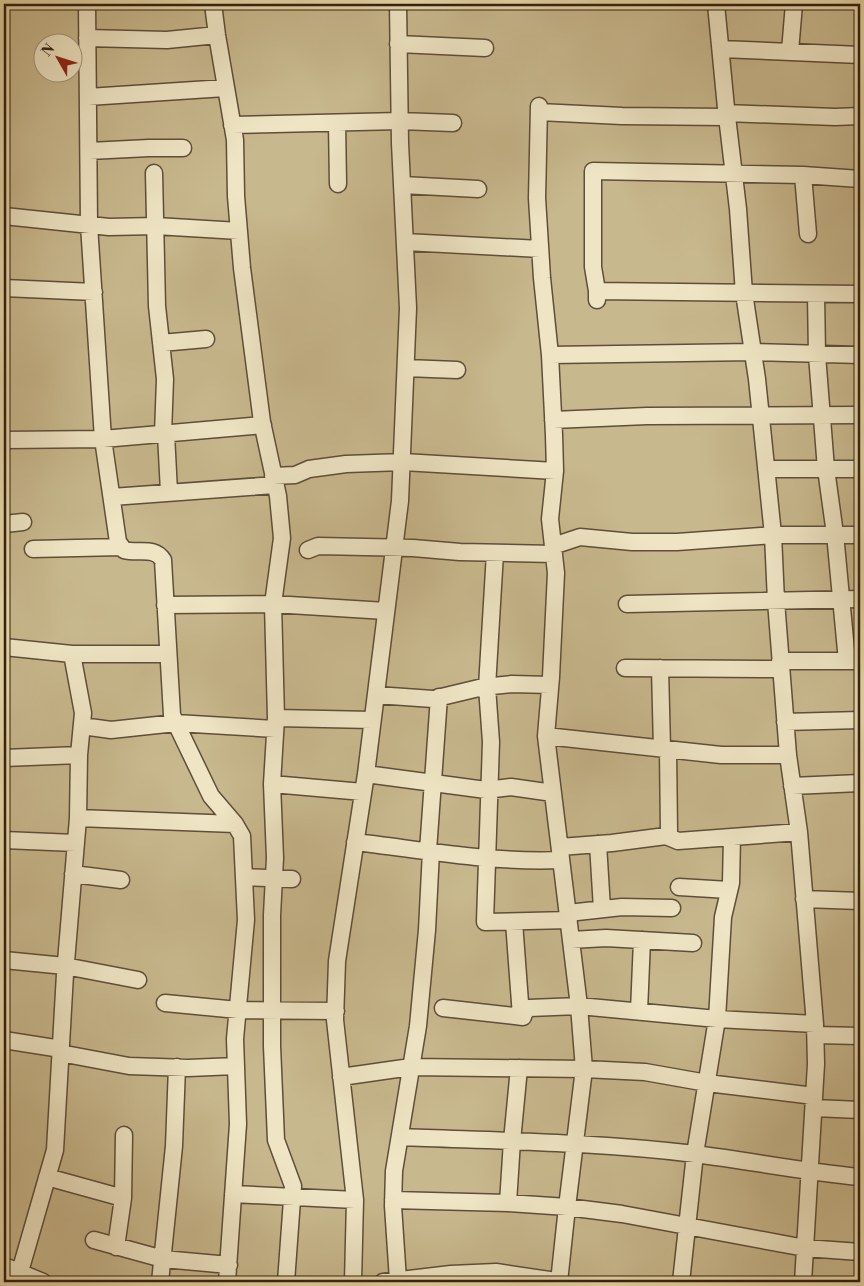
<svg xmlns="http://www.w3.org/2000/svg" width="864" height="1286" font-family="'Libre Bodoni',serif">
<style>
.grass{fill:#c8b88d;stroke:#7c6c52;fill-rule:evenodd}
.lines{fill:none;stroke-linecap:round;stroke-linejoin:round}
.minor-casing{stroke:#5e4e3b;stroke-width:19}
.minor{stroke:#efe5c4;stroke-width:16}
</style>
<rect width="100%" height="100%" fill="#e7d7a5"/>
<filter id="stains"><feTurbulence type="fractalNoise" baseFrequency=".004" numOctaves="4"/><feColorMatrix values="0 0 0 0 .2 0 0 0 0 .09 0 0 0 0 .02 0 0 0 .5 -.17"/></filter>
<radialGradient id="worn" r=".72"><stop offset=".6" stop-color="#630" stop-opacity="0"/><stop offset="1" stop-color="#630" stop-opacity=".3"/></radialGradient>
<!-- grass -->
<path class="grass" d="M4 4H860V1282H4ZM42 42H72V72H42Z"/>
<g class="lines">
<defs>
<path id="minor" d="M87 4 89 225 103 439 118 542 124 550C139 554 154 546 163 560L172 715 211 796 235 824 242 836 246 920 235 1039 238 1124 227 1282
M213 4 217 35 235 140 236 196 242 268 262 422 278 496 282 538 273 604 276 718 272 784 275 858 272 915V1046L276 1140 293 1186 286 1282
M716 4 726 108 738 209 744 293 757 379 773 535 776 601 788 755 799 832 815 1024 816 1064 803 1282
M87 38 167 40 217 35
M398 44 485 48
M721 49 860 55
M790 51 794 4
M88 97 225 88
M539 106 537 198 542 278 550 355 554 435 555 471 550 519 556 573 551 677 546 736 579 1006 584 1069 567 1207 559 1282
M539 112 622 116 727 117
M726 113 835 117 860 116
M337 123 338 184
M232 125 400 121 453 123
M89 151 149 148H183
M154 173 157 306 165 379 163 434
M803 175 808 234
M402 185 478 189
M4 216 109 227 156 226 239 231
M405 242 540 249
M4 288 94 292
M597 291 860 294
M816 294 817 355 826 469 835 534 847 661
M597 300V291L593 267V171L803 175 860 179
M161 343 206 339
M550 355 753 352 860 355
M406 368 457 370
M553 420 647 416 860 415
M166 434 169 492
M4 440 103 439 263 425
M766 469H860
M273 476 295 475 309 469 346 464 403 462 555 471
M112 497 275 485
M4 524 23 522
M553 546 580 537 632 542H677L773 535H860
M33 549 121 547
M308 550 318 546 413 548 460 552 554 554
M495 553 487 687 491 742 485 922 569 920
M627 604 860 599
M165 605 273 604 386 611
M4 647 72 654 83 713 79 755 78 818 65 974 55 1150 17 1282
M72 654H168
M780 661H860
M625 668 781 669
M660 668 662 749
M376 695 433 699 483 687 512 684 550 685
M276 718 372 720
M785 722 860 720
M82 726 111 730 176 723 275 729
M546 736 721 755H788
M4 758 79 755
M366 774 486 790 511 787 553 793
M272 784 363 792
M792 786 860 783
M78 818 235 824
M666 836 678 841 799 832
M4 840 75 843
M355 842C424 850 492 863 561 860
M598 844 602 909
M560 847 612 843 666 836 669 832 668 750
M428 851 439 697
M73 874 121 880
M244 877 292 879
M679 887 729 890
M804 899 860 901
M568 913 622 907 672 908
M514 922 521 1016
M571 940 606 938 693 943
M4 960 65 966 138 980
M165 1003 238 1010 336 1011
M443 1008 523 1017 524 1013 529 1008 579 1006 717 1019 815 1024
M639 1011 642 940
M816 1035 860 1036
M4 1040 61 1049
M60 1053 129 1066 188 1068 236 1066
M341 1077 411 1067 584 1069 645 1072 707 1083 814 1096
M814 1108 860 1110
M400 1137C498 1141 597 1142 695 1154 750 1161 805 1172 860 1177
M47 1177 123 1198
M233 1194 355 1200
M393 1200 508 1203 567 1207 622 1214 805 1248 860 1252
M508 1203 512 1141 519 1068
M94 1240 163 1259 229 1265
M116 1247 123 1198 124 1135
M4 1266 43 1282
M398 1280 393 1206 394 1171 418 1026 427 930 431 851
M160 1282 174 1146 177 1067
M353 1282 355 1200 335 1020 337 961 366 774 400 501 408 308 400 143 398 4
M383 1282 451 1274 496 1272 563 1282
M681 1282 695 1154 717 1019 723 917 731 883 732 837"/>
</defs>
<!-- minor casing -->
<use href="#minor" class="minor-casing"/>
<!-- minor -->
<use href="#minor" class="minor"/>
</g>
<!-- margin -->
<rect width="864" height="1286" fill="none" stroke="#e7d7a5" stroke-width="20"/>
<rect x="5" y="5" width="854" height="1276" fill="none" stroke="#302018" stroke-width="2.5"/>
<rect x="10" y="10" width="844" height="1266" fill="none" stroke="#302018"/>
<!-- north arrow -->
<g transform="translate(58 58) rotate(309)"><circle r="24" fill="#efe5c4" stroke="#a3967f"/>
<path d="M0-4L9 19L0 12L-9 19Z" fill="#8f2418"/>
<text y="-8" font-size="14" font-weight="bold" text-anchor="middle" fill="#302018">N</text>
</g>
<rect width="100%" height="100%" filter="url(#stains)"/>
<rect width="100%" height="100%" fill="url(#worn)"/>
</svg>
